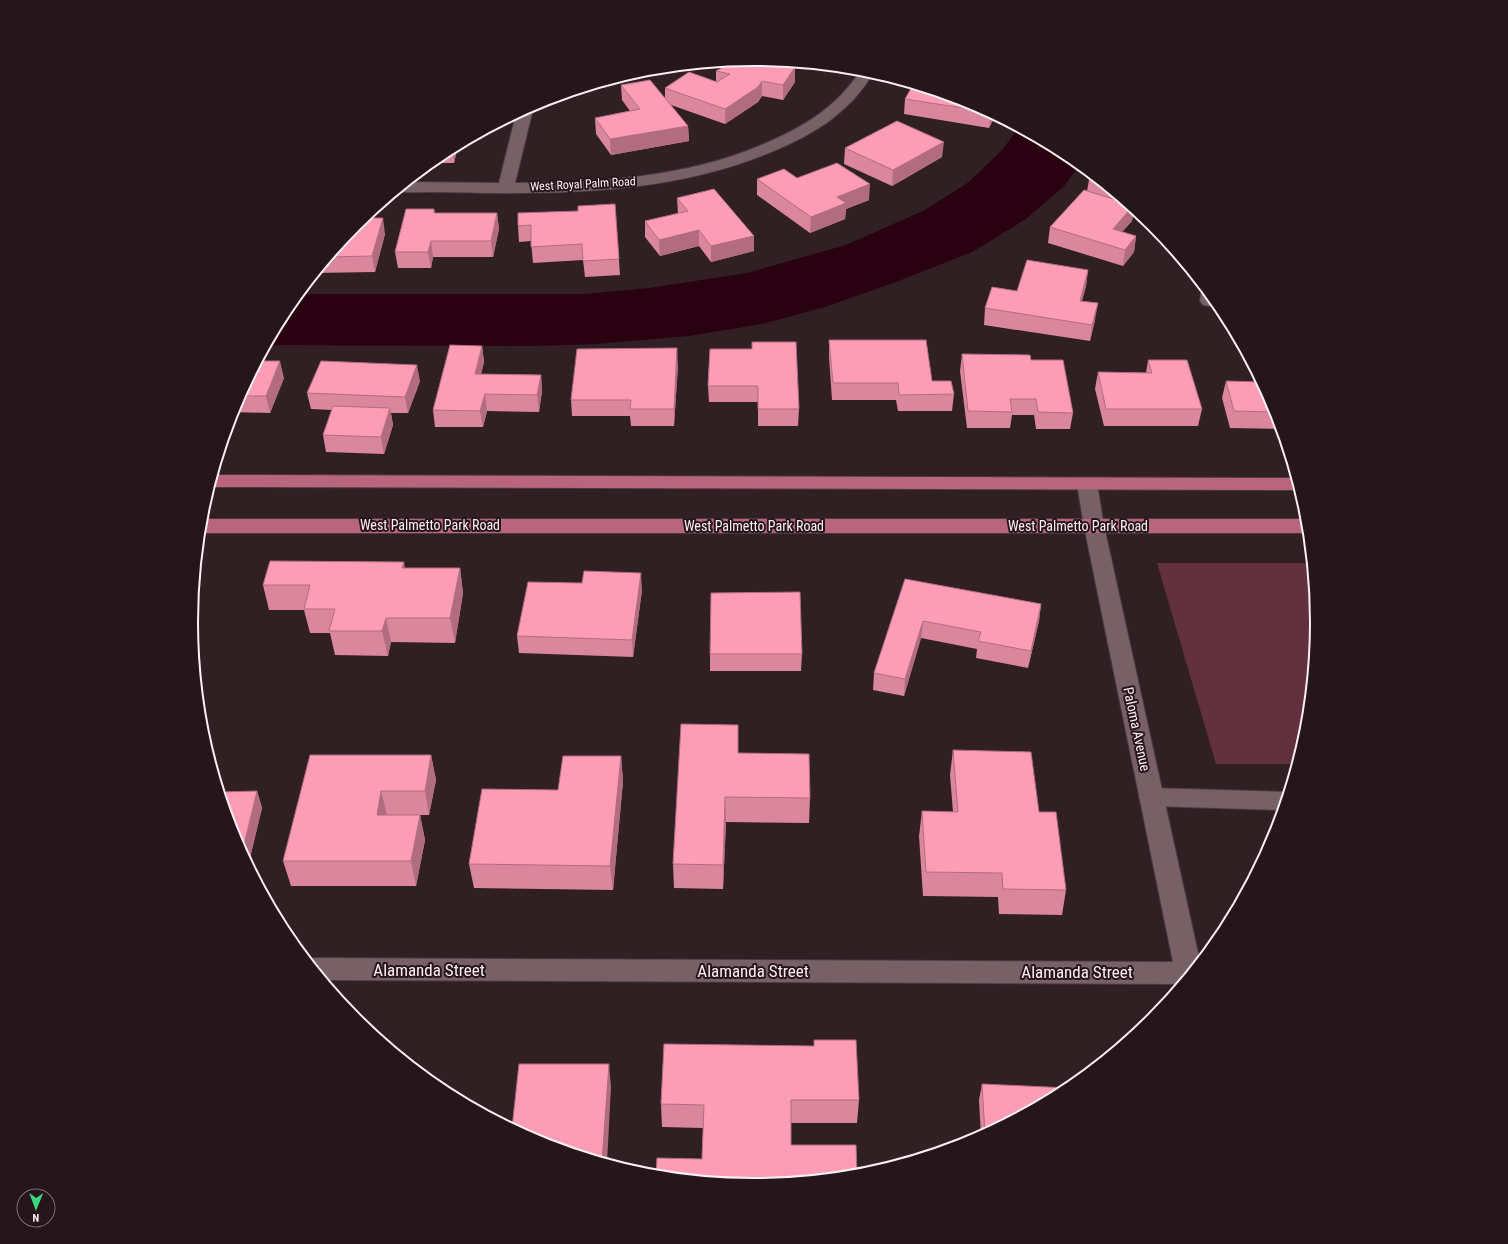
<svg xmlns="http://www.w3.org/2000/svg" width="1508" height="1244" font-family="'Roboto Condensed',sans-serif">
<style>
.green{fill:#62303e}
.water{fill:#2a0110}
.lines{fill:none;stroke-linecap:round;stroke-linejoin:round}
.service-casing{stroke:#4a3b3f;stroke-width:2}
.minor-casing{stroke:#4a3b3f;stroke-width:2}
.primary-casing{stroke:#4a3b3f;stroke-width:2}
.service{fill:#776166;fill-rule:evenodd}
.minor{fill:#776166;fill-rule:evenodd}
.primary{fill:#ba657e;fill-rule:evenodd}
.wall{fill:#da869c}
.shaded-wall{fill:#b16d7f}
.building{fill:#fd9cb5;stroke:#b16d7f}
.labels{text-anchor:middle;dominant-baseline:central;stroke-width:4;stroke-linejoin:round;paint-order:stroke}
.far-street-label{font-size:12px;fill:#fdf0f3;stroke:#26151a}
.street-label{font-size:14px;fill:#fdf0f3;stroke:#26151a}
.near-street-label{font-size:17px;fill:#fdf0f3;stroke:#26151a}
.rim{fill:none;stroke:#fdf0f3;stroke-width:2}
</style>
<rect width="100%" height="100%" fill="#301f23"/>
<!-- green -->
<path class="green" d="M1157 563H1311L1317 622 1306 732 1296 764H1216Z"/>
<!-- water -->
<path class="water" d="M1019 128 1067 154 1080 165 1064 186 1026 219 972 252 896 282 825 307 762 324 689 336 596 344 534 346 267 345 286 309 299 294H585L649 288 747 273 846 245 925 210 969 182 1002 150Z"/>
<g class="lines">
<defs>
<path id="service" d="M1151 788 1285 792 1288 793 1282 810 1151 806 1142 804 1139 797 1142 790Z"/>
<path id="minor" d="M861 70 873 73C851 111 816 133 776 150 684 190 583 194 484 193 465 192 446 192 427 192 417 192 406 193 396 191L407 182 499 183 516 114 531 106 533 109 515 183C600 182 685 178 764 144 805 126 836 108 861 70Z
M1204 290H1206L1217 303 1215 305 1209 306 1203 305 1200 301 1201 294Z
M1087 478 1094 479 1097 484 1104 526 1200 962 1182 984 323 980 307 960 314 958 1173 962 1084 526 1077 484 1080 479Z"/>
<path id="primary" d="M213 475 1296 478 1299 490 211 487H209Z
M201 519H1307L1308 533H201Z"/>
</defs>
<!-- service casing -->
<use href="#service" class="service-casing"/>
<!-- minor casing -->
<use href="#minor" class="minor-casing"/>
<!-- primary casing -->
<use href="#primary" class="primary-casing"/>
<!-- service -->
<use href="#service" class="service"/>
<!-- minor -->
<use href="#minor" class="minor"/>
<!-- primary -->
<use href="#primary" class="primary"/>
</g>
<!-- wall -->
<path class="wall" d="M754 59 796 63V65L771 63 795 67V82L783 100 762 96 758 102 725 124 671 105 688 126 689 141 611 155 596 134 595 118 630 111 622 100 621 85 665 98V88L716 81V71L744 64 748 62 738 61Z
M905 99 970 102 995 116 989 128 904 114Z
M458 145 454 163H430L441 154Z
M845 148 942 157 892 186 844 164Z
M1091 174 1134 209 1132 221 1122 232 1136 236 1134 252 1123 266 1048 243 1050 227 1087 191 1089 180Z
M797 178 869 200 846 209 845 219 810 233 757 195V179Z
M677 198 754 251 711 262 699 246 660 256 645 237V221L678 214Z
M615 204 620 275 585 277 583 260 533 263 531 241 519 242 518 226 578 211Z
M434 209 435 213H497L499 229 493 257H433L431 268H398L395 252Z
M356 224 385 234 375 272 316 273Z
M1088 270 1086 286 1082 301 1095 320 1090 341 984 325 985 308 1017 291Z
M829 340 932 381 954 394 952 411H898L896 400H832L829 357Z
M482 346 484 362 481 374 541 375 542 391 539 412 487 411 483 427H435L433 410Z
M710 349 799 409 798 426H758V402H709L708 386Z
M962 354 1031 360 1073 413 1070 429H1036L1034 415H1012L1010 428H967L960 371Z
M1148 360 1202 409 1198 426H1104L1095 389 1098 372 1146 373Z
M258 361 284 378 270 413 232 412 234 406Z
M678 365 674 426H631L630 416H572L571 400Z
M420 381 408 413H391L393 425 384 454 326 452 323 435 332 410 311 409 307 393Z
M1226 381 1274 407 1281 429 1230 428 1222 398Z
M405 568H460L463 593 455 643 391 642 388 656 335 655 330 633H310L304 610H269L263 585Z
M905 579 1041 604 1039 621 1028 668 976 658 977 649 921 638 904 696 873 690 874 673Z
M642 590 633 657 519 653 517 636Z
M710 654H802L801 671H710Z
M953 750 1039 812 1066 890 1062 915 999 914 998 897 923 896 919 836 922 811 953 812 950 775Z
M738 753 810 798 809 823 726 822 723 889 674 888 673 864Z
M431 755 436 780 429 815H420L425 840 416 886H291L283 861Z
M621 756 623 781 613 890 474 888 469 864 558 790Z
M257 791 262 808 249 862H247L234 837Z
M664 1044 859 1100 857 1123H791L702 1159 703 1128 662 1127 661 1104Z
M982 1084 1067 1090 981 1136 979 1100Z"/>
<!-- shaded-wall -->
<path class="shaded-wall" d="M795 67V82L783 100V85Z
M762 81V96L758 102 725 124V109Z
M991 113 995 116 989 128Z
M688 126 689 141 611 155 610 139Z
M944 142 942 157 892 186 893 170Z
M458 145V146L454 163 452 148Z
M870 184 869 200 846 209 845 219 810 233 811 217 837 197Z
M1132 207 1134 209 1132 221 1110 245 1113 229Z
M497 213 499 229 493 257 491 241Z
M383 218 385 234 375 272 372 256Z
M699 230V246L660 256 659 240Z
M754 236V251L711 262V246Z
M1136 236 1134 252 1123 266 1125 250Z
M431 241 433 257 431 268 428 252Z
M1088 270 1086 286 1077 317 1080 301Z
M1098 303 1095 320 1090 341 1092 325Z
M482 346 484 362 477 390 475 374Z
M677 348 678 365 674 426V409Z
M280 361 284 378 270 413 266 396Z
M417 365 420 381 408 413 405 397Z
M541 375 542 391 539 412 537 395Z
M485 394 487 411 483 427 480 411Z
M390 408 393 425 384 454 381 437Z
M404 562 408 586 402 568Z
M460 568 463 593 455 643 450 618Z
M641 573 642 590 633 657 632 640Z
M1041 604 1039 621 1028 668 1031 651Z
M386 618 391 642 388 656 382 631Z
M923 621 921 638 904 696 905 679Z
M431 755 436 780 429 815 425 791Z
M621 756 623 781 613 890 610 866Z
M257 791 262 808 249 862 244 845Z
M381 791 387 815H377Z
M725 797 726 822 723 889V865Z
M420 815 425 840 416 886 411 861Z
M609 1064 611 1087 607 1163 602 1162Z"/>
<!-- building -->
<path class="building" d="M751 60 795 67 783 85 762 81 758 87 725 109 665 88 689 72 717 82 730 74 716 71 729 64 730 61H734L744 64Z
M650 80 688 126 610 139 595 118 640 109 621 85Z
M913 85 970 102 989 112 905 99Z
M897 121 944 142 893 170 845 148Z
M837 163 870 184 837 197 846 203 811 217 757 179 784 169 797 178Z
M1091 174 1101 182 1089 180Z
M714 189 754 236 711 246 699 230 659 240 645 221 688 211 677 198Z
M1084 190 1126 203 1132 207 1113 229 1136 236 1125 250 1050 227Z
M615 204 619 259 583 261 582 244 531 247V225L518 226V213L578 211V206Z
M406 209H434V213H497L491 241H431L428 252H395Z
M363 218H383L372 256 329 257 356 224Z
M1027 260 1088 270 1080 301 1098 303 1092 325 985 308 992 287 1017 291Z
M829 340H926L932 381H951L954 394 899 395 898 383H833Z
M752 342H796L799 409H758V386H708L710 349H752Z
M450 345 482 346 475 374 541 375 537 395 485 394 480 411 433 410Z
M677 348 674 409H630L631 400H571L577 349Z
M962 354 1030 355 1031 360H1063L1073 413 1038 412 1036 399H1010L1012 412 968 411Z
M1148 360H1187L1202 409H1106L1098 372 1152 373Z
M258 361H280L266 396H240Z
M321 361 417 365 405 397 307 393Z
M1226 381 1261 382 1274 407 1276 412 1234 411Z
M333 406 390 408 381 437 323 435Z
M270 561 404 562 402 568H460L450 618H386L382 631H329L335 609H304L310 585H263Z
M584 571 641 573 632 640 517 636 528 582 582 583Z
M905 579 1041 604 1031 651 978 641 981 632 923 621 905 679 874 673Z
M800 592 802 654H710L711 593Z
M681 724 738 725V753L809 754 810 798 725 797 723 865 673 864Z
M953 750 1031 752 1039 812H1056L1066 890 1003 889 1002 873 926 872 922 811 958 812Z
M310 755H431L425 791H381L377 815H420L411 861H283Z
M563 756H621L610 866 469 864 482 789 558 790Z
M257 791 244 845H238L234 837 220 792Z
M814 1040H856L859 1100H791V1145H856L857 1175 754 1185 656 1175 657 1158 702 1159 704 1105 661 1104 664 1044 814 1046Z
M519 1064H609L602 1162 538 1142 512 1128Z
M982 1084 1069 1088 1067 1090 985 1134Z"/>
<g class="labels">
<!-- far-street labels -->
<g class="far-street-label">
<text transform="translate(583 184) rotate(-3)">West Royal Palm Road</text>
</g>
<!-- street labels -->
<g class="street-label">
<text x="430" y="525">West Palmetto Park Road</text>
<text x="754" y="526">West Palmetto Park Road</text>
<text x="1078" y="526">West Palmetto Park Road</text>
<text transform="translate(1137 729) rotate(78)">Paloma Avenue</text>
</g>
<!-- near-street labels -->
<g class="near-street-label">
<text x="429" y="970">Alamanda Street</text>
<text x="753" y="971">Alamanda Street</text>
<text x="1077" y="972">Alamanda Street</text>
</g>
</g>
<!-- crop -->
<path d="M0 0H1508V1244H0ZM198 622a556 556 0 1 1 1112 0a556 556 0 1 1-1112 0Z" fill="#26151a" fill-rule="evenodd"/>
<path class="rim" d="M198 622a556 556 0 1 1 1112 0a556 556 0 1 1-1112 0Z"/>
<!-- north arrow -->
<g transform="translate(36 1208) rotate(181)"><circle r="19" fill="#26151a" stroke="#7c6d71"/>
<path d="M0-3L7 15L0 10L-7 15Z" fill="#3bd77e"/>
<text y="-6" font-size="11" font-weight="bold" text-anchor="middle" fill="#fdf0f3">N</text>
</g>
</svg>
